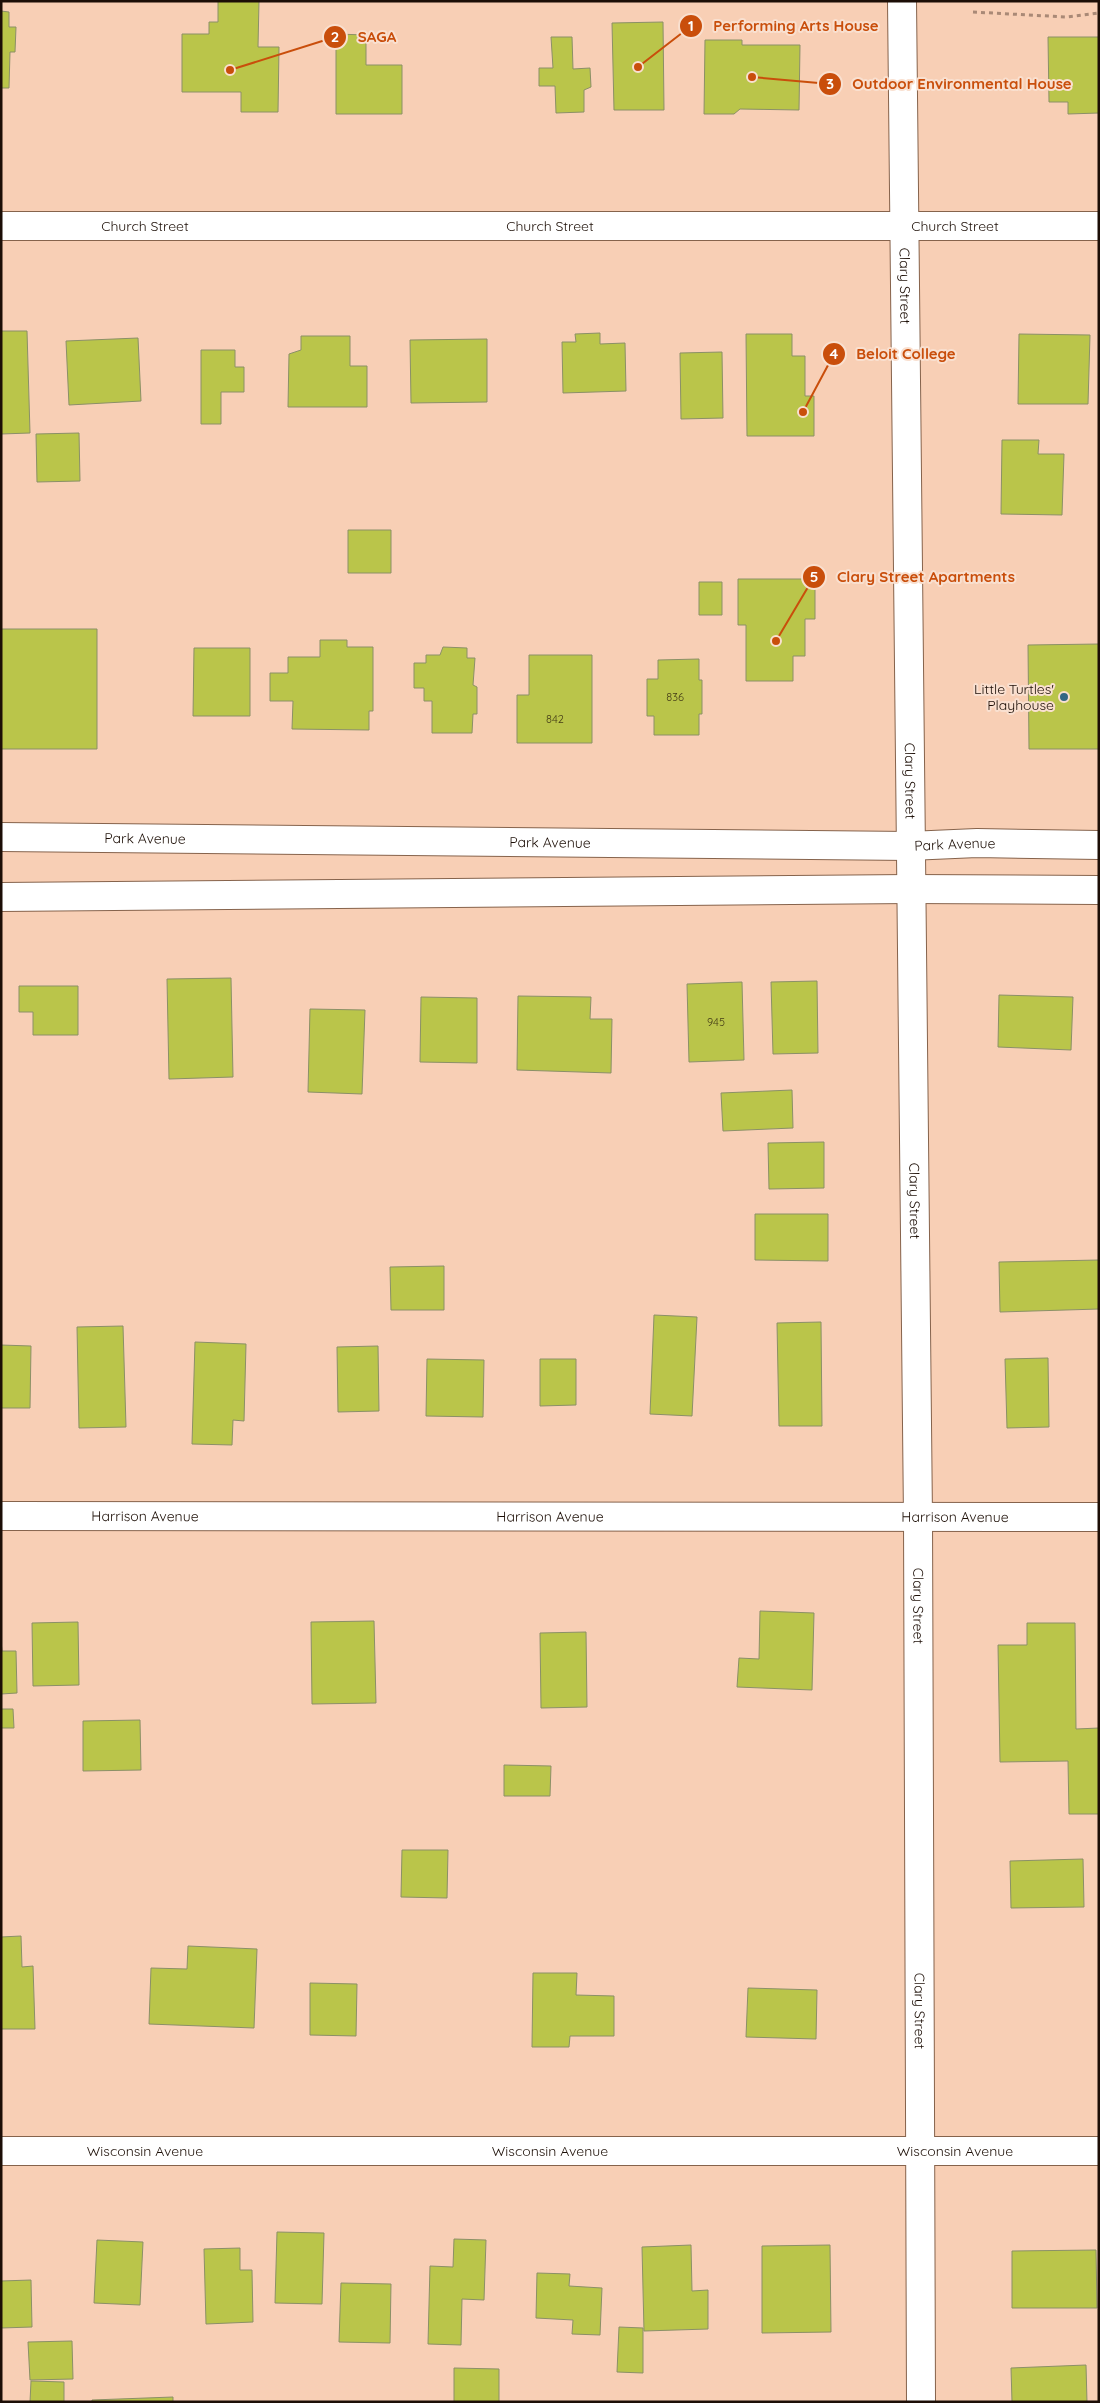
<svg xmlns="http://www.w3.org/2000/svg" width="1100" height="2403" font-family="Quicksand,sans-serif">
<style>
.building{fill:#bac54a;stroke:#8b9067}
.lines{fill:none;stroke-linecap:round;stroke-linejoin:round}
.minor-casing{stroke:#86634c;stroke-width:30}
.path{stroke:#a98976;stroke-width:3;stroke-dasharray:4 4;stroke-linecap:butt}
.minor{stroke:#fff;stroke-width:28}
.poi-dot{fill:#336783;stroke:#f9e0d0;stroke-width:2}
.labels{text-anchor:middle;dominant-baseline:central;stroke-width:4;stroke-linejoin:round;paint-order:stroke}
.number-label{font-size:11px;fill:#443c17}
.street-label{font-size:14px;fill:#1c0e06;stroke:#f9e0d0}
.poi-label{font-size:14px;fill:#1c0e06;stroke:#f9e0d0;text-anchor:end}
.leader{fill:none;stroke:#c94e0b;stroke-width:2}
.callout-dot{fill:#c94e0b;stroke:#f9e0d0;stroke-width:2}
.mark-label{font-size:15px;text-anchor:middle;font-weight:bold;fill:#fff}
.callout-label{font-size:15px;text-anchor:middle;font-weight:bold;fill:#c94e0b;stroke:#f9e0d0;stroke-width:4;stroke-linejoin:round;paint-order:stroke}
</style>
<rect width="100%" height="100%" fill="#f8cfb5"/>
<!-- building -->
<path class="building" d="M218 1H259L258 47H279L278 112H241V92H182V34H209V22H218Z
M1 11 9 12V27H16L15 52H10L9 88H1Z
M663 22 664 110H614L612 23Z
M336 34 366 35V65H402V114H336Z
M551 37H572L573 69 590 68 591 87 584 90V112L556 113 555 86H539V68H553Z
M1048 37H1099V113L1068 114V102H1049Z
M705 40H742V45H800L799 110 740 109 734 114H704Z
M1 331H27L30 433 1 434Z
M600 333V344L625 343 626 391 563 393 562 342H576L575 334Z
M746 334H792V356H805V396H814V436H747Z
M1019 334 1090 335 1088 404H1018Z
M301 336H350V366H367V407H288L289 354 301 350Z
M138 338 141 401 69 405 66 341Z
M487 339V402L411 403 410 340Z
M201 350H235V367H244V392H221V424H201Z
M722 352 723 418 681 419 680 353Z
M79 433 80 481 37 482 36 434Z
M1002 440H1039L1038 454H1064L1062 515 1001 514Z
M348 530H391V573H348Z
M738 579H815V619H805V656H793V681H746V625H738Z
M699 582H722V615H699Z
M1 629H97V749H1Z
M320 640H347V647H373V711H369V730L292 729 293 701H270V673H288V657H320Z
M1099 644V749H1029L1028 645Z
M443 647 467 648V658H475L473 685 477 687V714H473L472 733H432V701H424V688H414V663H426V655H440Z
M194 648H250V716H193Z
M529 655H592V743H517V695H529Z
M699 659V680H702V714H699V735H654V716H647V679H658V660Z
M231 978 233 1077 169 1079 167 979Z
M817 981 818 1053 773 1054 771 982Z
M742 982 744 1060 689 1062 687 984Z
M19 986H78V1035H33V1012H19Z
M999 995 1073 997 1071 1050 998 1047Z
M518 996 591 997 590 1019H612L611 1073 517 1070Z
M421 997 477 998V1063L420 1062Z
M310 1009 365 1010 362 1094 308 1092Z
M792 1090 793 1128 723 1131 721 1093Z
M824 1142V1188L769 1189 768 1143Z
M755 1214H828V1261L755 1260Z
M1099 1260V1309L1000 1312 999 1262Z
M444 1266V1310H391L390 1267Z
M654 1315 697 1317 692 1416 650 1414Z
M821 1322 822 1426H779L777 1323Z
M123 1326 126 1427 79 1428 77 1327Z
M195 1342 246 1344 244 1421 233 1420 232 1445 192 1444Z
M1 1345 31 1346 30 1408H1Z
M378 1346 379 1411 338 1412 337 1347Z
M1048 1358 1049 1427 1007 1428 1005 1359Z
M427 1359 484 1360 483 1417 426 1416Z
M540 1359H576V1405L540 1406Z
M760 1611 814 1613 812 1690 737 1687 739 1658 759 1659Z
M374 1621 376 1703 312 1704 311 1622Z
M78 1622 79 1685 33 1686 32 1623Z
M1027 1623H1075L1076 1729 1099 1728V1814H1069L1068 1761 1000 1762 998 1645H1027Z
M586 1632 587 1707 541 1708 540 1633Z
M1 1641 2 1651H16L17 1693 1 1694Z
M1 1709H13L14 1728H1Z
M140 1720 141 1770 83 1771V1721Z
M504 1765 551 1766 550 1796H504Z
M402 1850H448L447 1898 401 1897Z
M1083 1859 1084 1907 1011 1908 1010 1861Z
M21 1936 22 1967 33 1966 35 2029H1V1937Z
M188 1946 257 1949 254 2028 149 2024 151 1968 187 1969Z
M533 1973H577L576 1995 614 1996V2036H570L569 2047H532Z
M310 1983 357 1984 356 2036 310 2035Z
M748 1988 817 1990 816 2039 746 2037Z
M277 2232 324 2233 322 2304 275 2303Z
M454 2239 486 2240 484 2300 462 2299 461 2345 428 2344 430 2266 453 2267Z
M97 2240 143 2242 140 2305 94 2303Z
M691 2245 692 2291 708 2290V2329L644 2331 642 2247Z
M830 2245 831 2332 762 2333V2246Z
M240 2248V2270H252L253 2322 206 2324 204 2249Z
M1096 2250 1097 2308H1012V2251Z
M537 2273 570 2274 569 2286 602 2288 600 2335 572 2334 573 2320 536 2318Z
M31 2280 32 2327 1 2328V2281Z
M341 2283 391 2284 390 2343 339 2342Z
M619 2327 643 2328V2373L617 2372Z
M72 2341 73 2379 30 2380 28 2342Z
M1086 2365 1087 2402H1012L1011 2368Z
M454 2368 499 2369V2402H454Z
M31 2381 64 2382V2402H30Z
M173 2397V2402H92V2400Z"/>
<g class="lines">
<defs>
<g id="minor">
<path id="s1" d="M902 1 918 1518 921 2402"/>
<path id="s2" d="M1 226H1099"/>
<path id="s3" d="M1 837 909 846 977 843 1099 845"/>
<path d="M1 897 910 889 1099 890"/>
<path id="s4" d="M1 1516 1099 1517"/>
<path id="s5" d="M1 2151H1099"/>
</g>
</defs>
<!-- minor casing -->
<use href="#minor" class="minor-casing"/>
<!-- path -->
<path class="path" d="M973 12 1066 17 1099 13"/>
<!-- minor -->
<use href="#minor" class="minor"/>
</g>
<!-- markers -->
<circle class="poi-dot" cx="1064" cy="697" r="5"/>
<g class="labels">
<!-- number labels -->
<g class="number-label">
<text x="675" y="697">836</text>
<text x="555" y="719">842</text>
<text x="716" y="1022">945</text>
</g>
<!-- street labels -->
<g class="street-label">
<text stroke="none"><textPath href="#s2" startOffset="144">Church Street</textPath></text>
<text stroke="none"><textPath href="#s2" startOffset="549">Church Street</textPath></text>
<text stroke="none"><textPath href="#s2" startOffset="954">Church Street</textPath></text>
<text stroke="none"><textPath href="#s1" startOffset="285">Clary Street</textPath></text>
<text stroke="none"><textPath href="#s1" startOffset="780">Clary Street</textPath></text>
<text stroke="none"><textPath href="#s3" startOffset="144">Park Avenue</textPath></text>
<text stroke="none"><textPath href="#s3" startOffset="549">Park Avenue</textPath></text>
<text stroke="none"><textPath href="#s3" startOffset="954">Park Avenue</textPath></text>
<text stroke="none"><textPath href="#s1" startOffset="1200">Clary Street</textPath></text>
<text stroke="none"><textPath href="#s4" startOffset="144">Harrison Avenue</textPath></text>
<text stroke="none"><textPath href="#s4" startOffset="549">Harrison Avenue</textPath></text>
<text stroke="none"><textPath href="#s4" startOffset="954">Harrison Avenue</textPath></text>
<text stroke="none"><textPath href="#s1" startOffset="1605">Clary Street</textPath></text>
<text stroke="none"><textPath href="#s1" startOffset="2010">Clary Street</textPath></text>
<text stroke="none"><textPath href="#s5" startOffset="954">Wisconsin Avenue</textPath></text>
<text stroke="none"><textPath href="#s5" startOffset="144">Wisconsin Avenue</textPath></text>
<text stroke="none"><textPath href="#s5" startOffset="549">Wisconsin Avenue</textPath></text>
</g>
<!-- poi labels -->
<g class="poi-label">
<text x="1054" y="689">Little Turtles'<tspan x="1054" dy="16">Playhouse</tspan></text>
</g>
</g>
<!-- callouts -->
<path class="leader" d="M638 67L691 26M230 70L335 37M752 77L830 84M803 412L834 354M776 641L814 577"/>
<g class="callout-dot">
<circle cx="638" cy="67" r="5"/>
<circle cx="230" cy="70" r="5"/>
<circle cx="752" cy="77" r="5"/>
<circle cx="803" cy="412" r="5"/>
<circle cx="776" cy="641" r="5"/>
<circle cx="691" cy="26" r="12"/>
<circle cx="335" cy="37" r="12"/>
<circle cx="830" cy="84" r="12"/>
<circle cx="834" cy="354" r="12"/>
<circle cx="814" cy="577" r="12"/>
</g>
<g class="mark-label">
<text x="691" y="31">1</text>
<text x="335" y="42">2</text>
<text x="830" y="89">3</text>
<text x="834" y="359">4</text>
<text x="814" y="582">5</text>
</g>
<g class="callout-label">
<text x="796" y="31">Performing Arts House</text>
<text x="377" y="42">SAGA</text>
<text x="962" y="89">Outdoor Environmental House</text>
<text x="906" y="359">Beloit College</text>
<text x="926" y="582">Clary Street Apartments</text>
</g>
<!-- border -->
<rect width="1100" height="2403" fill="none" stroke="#1c0e06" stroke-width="5"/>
</svg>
